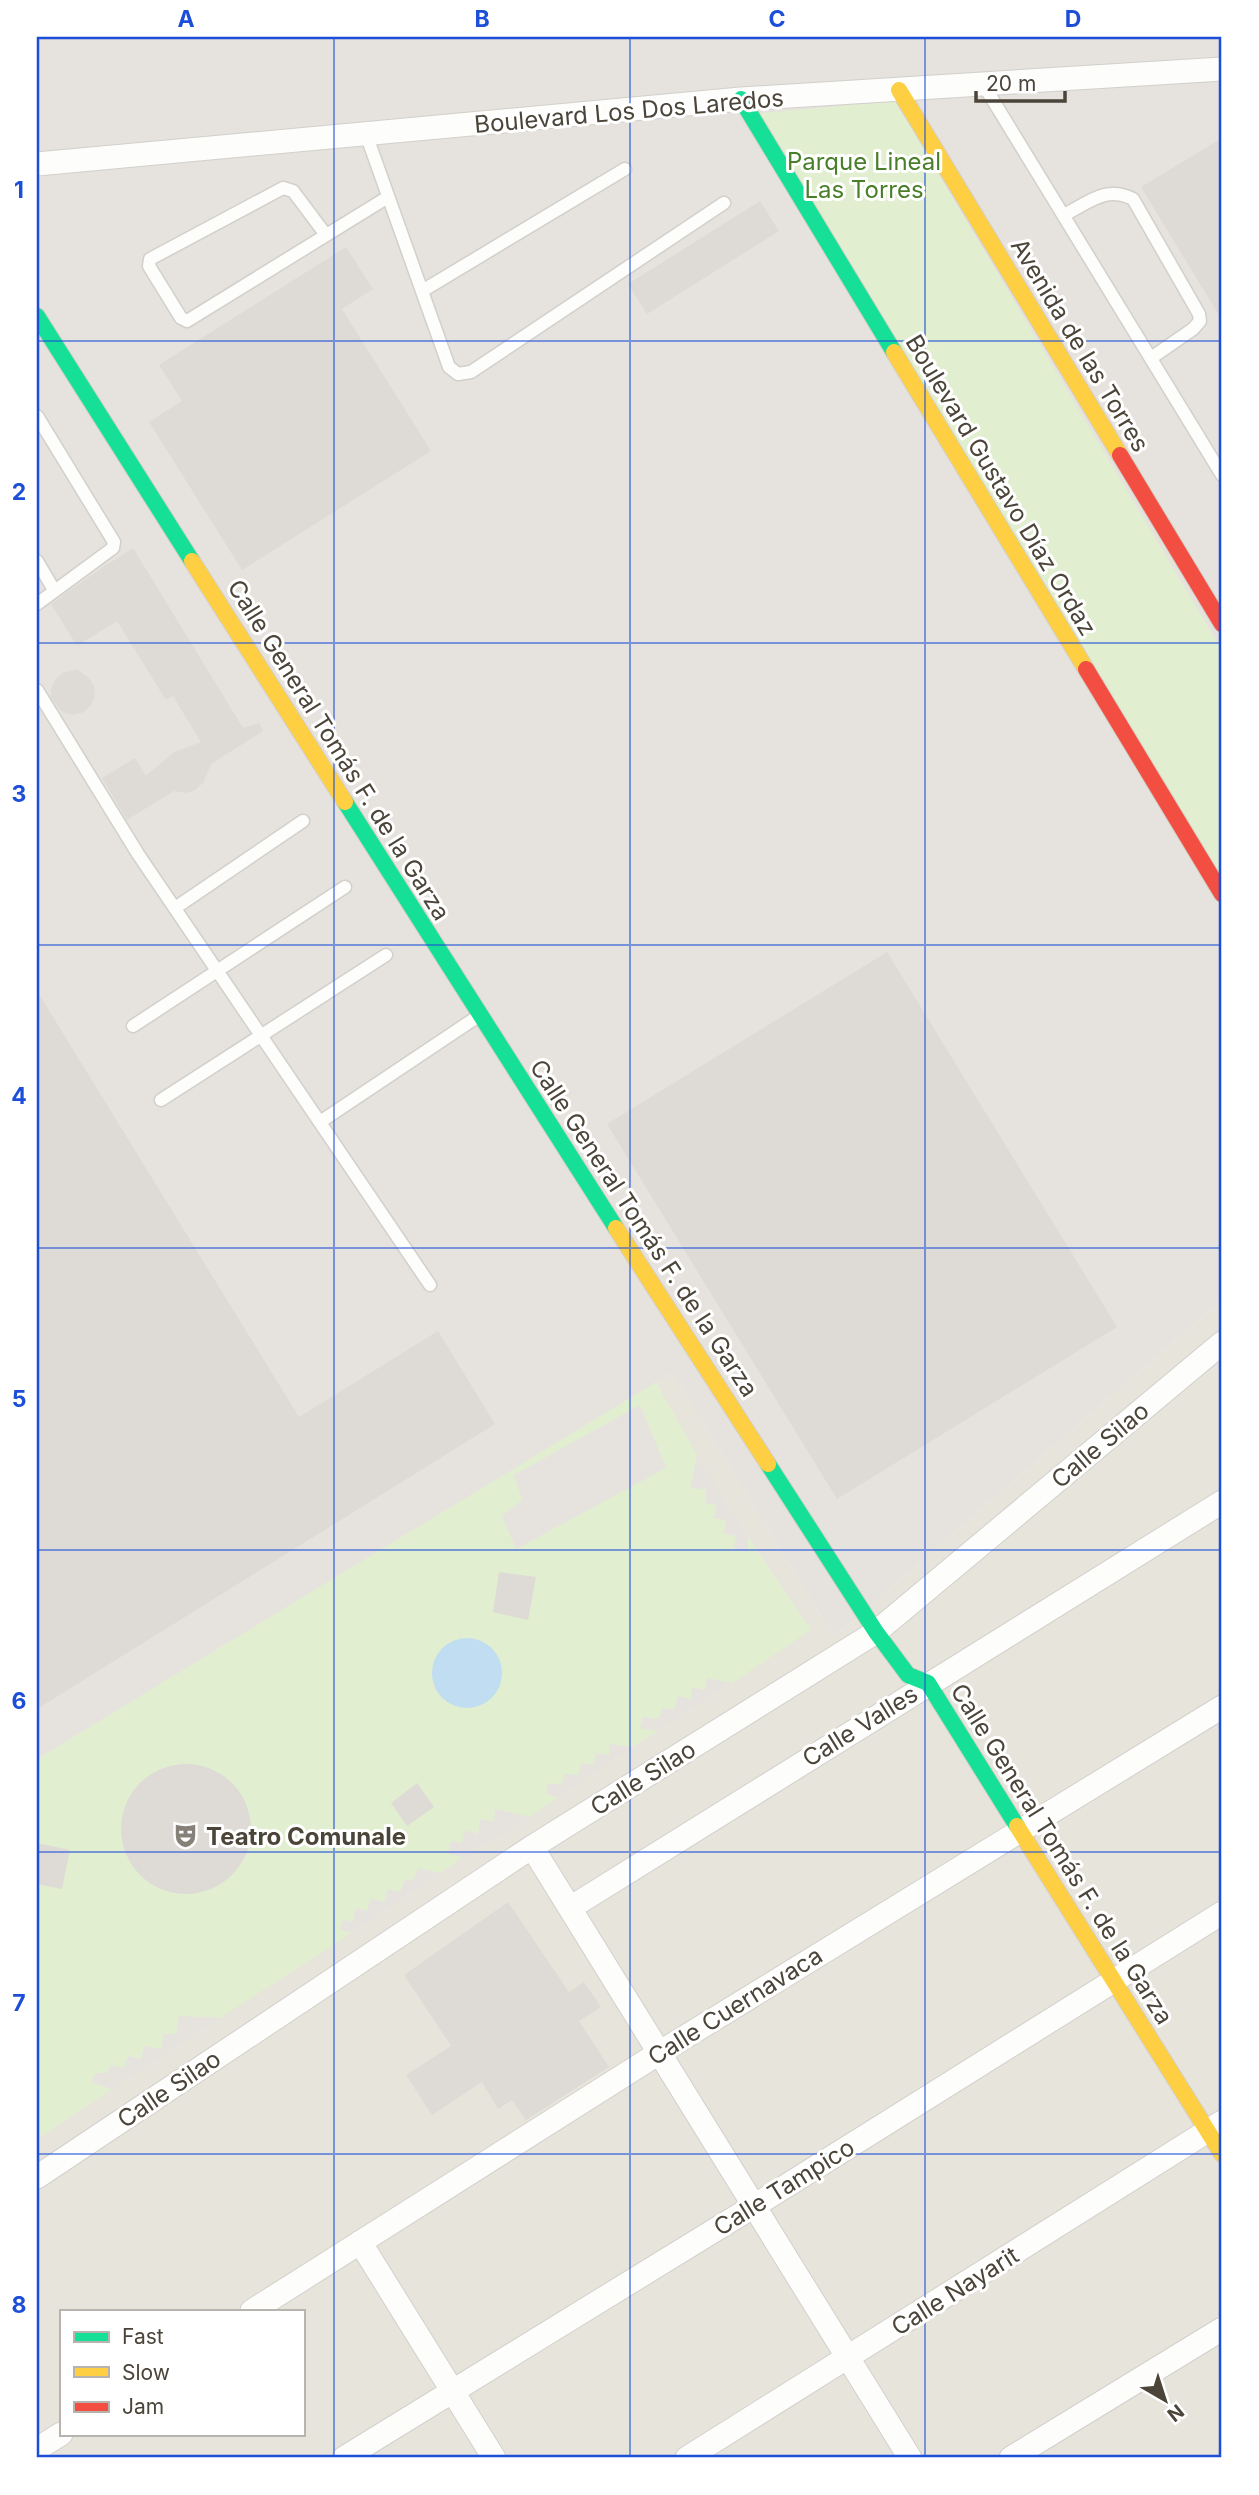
<svg xmlns="http://www.w3.org/2000/svg" width="1259" height="2495" font-family="Inter,sans-serif">
<style>
.residential{fill:#e7e4dc;fill-rule:evenodd}
.industrial{fill:#e6e2de}
.green{fill:#e1eecf}
.parking{fill:#e6e3df}
.water{fill:#c0ddf1}
.building{fill:#dedbd6}
.lines{fill:none;stroke-linecap:round;stroke-linejoin:round}
.lane-casing{stroke:#d2d0cb;stroke-width:15}
.street-casing{stroke:#d2d0cb;stroke-width:25}
.fast-casing{stroke:#d3cfc5;stroke-width:18}
.slow-casing{stroke:#d3cfc5;stroke-width:18}
.jam-casing{stroke:#d3cfc5;stroke-width:18}
.lane{stroke:#fdfdfc;stroke-width:12}
.street{stroke:#fdfdfc;stroke-width:23}
.fast{stroke:#16e098;stroke-width:16}
.slow{stroke:#ffcf43;stroke-width:16}
.jam{stroke:#f24e42;stroke-width:16}
.grid{fill:none;stroke:#1d4ed8;stroke-width:2;stroke-opacity:0.55}
.labels{text-anchor:middle;dominant-baseline:central;stroke-width:6;stroke-linejoin:round;paint-order:stroke}
.street-label{font-size:24px;fill:#4b4439;stroke:#fff}
.park-label{font-size:24px;fill:#4a7f2a;stroke:#fff}
.poi-label{font-size:24px;font-weight:bold;fill:#4b4439;stroke:#fff;text-anchor:start}
.neatline{fill:none;stroke:#1d4ed8;stroke-width:2.5}
.grid-label{font-size:23px;text-anchor:middle;font-weight:bold;fill:#1d4ed8}
</style>
<rect width="100%" height="100%" fill="#f4f2ee"/>
<!-- residential -->
<path class="residential" d="M1222 1300V2458H37V1759L672 1373 834 1637ZM61 2311H303V2434H61Z"/>
<!-- industrial -->
<path class="industrial" d="M37 37H1222V1300L834 1637 672 1373 37 1759Z"/>
<!-- green -->
<path class="green" d="M895 101 1222 650V889L751 114Z
M656 1382 697 1455 691 1488 706 1489 747 1552 748 1537 811 1630 732 1683 707 1678 705 1690 659 1719 640 1728 657 1731 632 1747 610 1745 609 1755 546 1794 558 1797 530 1817 495 1809 494 1822 448 1853 463 1857 440 1873 418 1868C410 1896 374 1905 353 1922L344 1920 340 1929 352 1933 220 2018 180 2016 176 2035 161 2049 92 2082 112 2089 37 2139V1759Z"/>
<!-- parking -->
<path class="parking" d="M640 1405 666 1468 516 1549 502 1516 522 1500 514 1475Z
M697 1455 748 1537V1552L733 1550 736 1536 724 1534 726 1520 714 1518 717 1505 706 1503V1489L691 1488Z
M707 1678 732 1683 657 1731 640 1728 643 1717 659 1719 663 1708 674 1710 678 1696 691 1699 692 1687 705 1690Z
M609 1744 632 1747 558 1797 546 1794 548 1783 561 1785 565 1774 579 1775 581 1763 593 1765 596 1753 609 1755Z
M495 1809 530 1817 463 1857 448 1853 451 1841 462 1843 465 1830 478 1834 480 1819 494 1822Z
M418 1868 440 1873 352 1933 340 1929 343 1920 353 1922 356 1908 367 1911 371 1898 384 1902 388 1889 400 1892 405 1879 414 1882Z
M179 2016 220 2018 112 2089 91 2082 96 2073H107L110 2065 124 2068 128 2056 141 2059 144 2046 161 2049 164 2034H176Z"/>
<!-- water -->
<path class="water" d="M432 1673a35 35 0 1 1 70 0a35 35 0 1 1-70 0Z"/>
<!-- building -->
<path class="building" d="M1222 138V320L1141 187Z
M760 201 779 231 647 314 628 284Z
M346 247 373 289 342 309 431 451 242 570 149 422 182 401 159 365Z
M133 548 243 728 259 723 263 731 211 764 203 783 195 790 186 793 174 791 127 820 102 778 135 758 146 776 174 752 201 742 173 696 166 700 117 621 77 646 51 604 100 569Z
M77 669 89 678 94 686 95 696 91 705 84 712 74 715 65 713 60 710 51 697V689L55 680 62 673Z
M887 952 1117 1327 837 1499 607 1124Z
M37 991 299 1417 438 1331 495 1424 37 1709Z
M499 1572 536 1577 528 1620 493 1612Z
M121 1829a65 65 0 1 1 130 0a65 65 0 1 1-130 0Z
M417 1783 434 1807 407 1826 391 1803Z
M37 1843 70 1850 62 1889 37 1884Z
M508 1902 569 1992 584 1982 601 2007 579 2021 609 2067 526 2120 512 2100 498 2109 482 2082 432 2115 406 2075 451 2046 404 1975Z"/>
<g class="lines">
<defs>
<path id="lane" d="M983 84 1222 475
M366 134 449 367 458 374 471 372 724 203
M1064 215C1088 203 1106 185 1133 199L1199 314 1200 321 1193 329 1151 358
M326 235 293 191 283 188 150 259 149 266 181 318 187 321 388 197
M422 291 625 169
M37 416 114 542 113 548 37 604
M37 561 54 590
M37 690 138 854 430 1285
M175 908 303 821
M133 1026 345 887
M161 1100 386 955
M320 1122 480 1015"/>
<path id="street" d="M37 164 741 99 1222 69
M532 1847 910 2458
M570 1908 1222 1502
M37 2177 532 1847 876 1632 1222 1343
M360 2242 494 2458
M252 2311 659 2053 1222 1707
M37 2449 61 2434
M344 2458 754 2206 1222 1913
M687 2458 1222 2122
M1011 2458 1222 2329"/>
<path id="fast" d="M741 99 894 352
M37 316 192 561
M345 802 616 1228
M768 1464 876 1632 908 1675 928 1683 1017 1826"/>
<path id="slow" d="M899 90 1120 455
M894 352 1086 669
M192 561 345 802
M616 1228 768 1464
M1017 1826 1222 2154"/>
<path id="jam" d="M1120 455 1222 624
M1086 669 1222 894"/>
</defs>
<!-- lane casing -->
<use href="#lane" class="lane-casing"/>
<!-- street casing -->
<use href="#street" class="street-casing"/>
<!-- fast casing -->
<use href="#fast" class="fast-casing"/>
<!-- slow casing -->
<use href="#slow" class="slow-casing"/>
<!-- jam casing -->
<use href="#jam" class="jam-casing"/>
<!-- lane -->
<use href="#lane" class="lane"/>
<!-- street -->
<use href="#street" class="street"/>
<!-- fast -->
<use href="#fast" class="fast"/>
<!-- slow -->
<use href="#slow" class="slow"/>
<!-- jam -->
<use href="#jam" class="jam"/>
</g>
<!-- grid -->
<path class="grid" d="M334 37V2458M630 37V2458M925 37V2458M37 341H1222M37 643H1222M37 945H1222M37 1248H1222M37 1550H1222M37 1852H1222M37 2154H1222"/>
<!-- icons -->
<defs>
<symbol id="theatre-bare" viewBox="-9 -9 18 18"><path d="M-5-5.5Q0-4 5-5.5V0Q5 5 0 6Q-5 5-5 0ZM-3.3-2.5H-1v1.5H-3.3ZM1-2.5H3.3v1.5H1ZM-2.8 1Q0 5.5 2.8 1Z" fill="#868178" stroke="#fff" stroke-width="2.5" paint-order="stroke"/></symbol>
</defs>
<g fill-rule="evenodd">
<use href="#theatre-bare" x="168" y="1818" width="35" height="35"/>
</g>
<g class="labels">
<!-- street labels -->
<g class="street-label">
<text transform="translate(629 111) rotate(-5)">Boulevard Los Dos Laredos</text>
<text transform="translate(1080 345) rotate(59)">Avenida de las Torres</text>
<text transform="translate(1001 485) rotate(59)">Boulevard Gustavo Díaz Ordaz</text>
<text transform="translate(339 750) rotate(58)">Calle General Tomás F. de la Garza</text>
<text transform="translate(644 1228) rotate(57)">Calle General Tomás F. de la Garza</text>
<text transform="translate(1100 1445) rotate(-40)">Calle Silao</text>
<text transform="translate(860 1726) rotate(-32)">Calle Valles</text>
<text transform="translate(643 1778) rotate(-32)">Calle Silao</text>
<text transform="translate(1062 1854) rotate(58)">Calle General Tomás F. de la Garza</text>
<text transform="translate(735 2006) rotate(-32)">Calle Cuernavaca</text>
<text transform="translate(169 2089) rotate(-34)">Calle Silao</text>
<text transform="translate(784 2187) rotate(-32)">Calle Tampico</text>
<text transform="translate(955 2291) rotate(-32)">Calle Nayarit</text>
</g>
<!-- park labels -->
<g class="park-label">
<text x="864" y="161">Parque Lineal<tspan x="864" dy="28">Las Torres</tspan></text>
</g>
<!-- poi labels -->
<g class="poi-label">
<text x="206" y="1836">Teatro Comunale</text>
</g>
</g>
<!-- border -->
<rect width="1259" height="2495" fill="none" stroke="#ffffff" stroke-width="77"/>
<!-- legend -->
<rect x="60" y="2310" width="245" height="126" fill="#ffffff" stroke="#b7b4b0" stroke-width="2"/>
<rect x="74" y="2332" width="35" height="10" fill="#16e098" stroke="#b7b4b0" stroke-width="2"/>
<text x="122" y="2344" font-size="21" fill="#4b4439">Fast</text>
<rect x="74" y="2367" width="35" height="10" fill="#ffcf43" stroke="#b7b4b0" stroke-width="2"/>
<text x="122" y="2380" font-size="21" fill="#4b4439">Slow</text>
<rect x="74" y="2402" width="35" height="10" fill="#f24e42" stroke="#b7b4b0" stroke-width="2"/>
<text x="122" y="2414" font-size="21" fill="#4b4439">Jam</text>
<!-- north arrow -->
<g transform="translate(1165 2400) rotate(141)" stroke="#ffffff" stroke-width="5" paint-order="stroke">
<path d="M0-5L12 26L0 18L-12 26Z" fill="#4b4439"/>
<text y="-10" font-size="19" font-weight="bold" text-anchor="middle" fill="#4b4439">N</text>
</g>
<!-- scale -->
<path d="M976 91v10h89v-10" fill="none" stroke="#4b4439" stroke-width="3.5"/>
<text x="986" y="91" font-size="21" fill="#4b4439" stroke="#ffffff" stroke-width="5" paint-order="stroke">20 m</text>
<rect x="38" y="38" width="1182" height="2418" class="neatline"/>
<g class="grid-label">
<text x="186" y="27">A</text>
<text x="482" y="27">B</text>
<text x="777" y="27">C</text>
<text x="1073" y="27">D</text>
<text x="19" y="198">1</text>
<text x="19" y="500">2</text>
<text x="19" y="802">3</text>
<text x="19" y="1104">4</text>
<text x="19" y="1407">5</text>
<text x="19" y="1709">6</text>
<text x="19" y="2011">7</text>
<text x="19" y="2313">8</text>
</g>
</svg>
